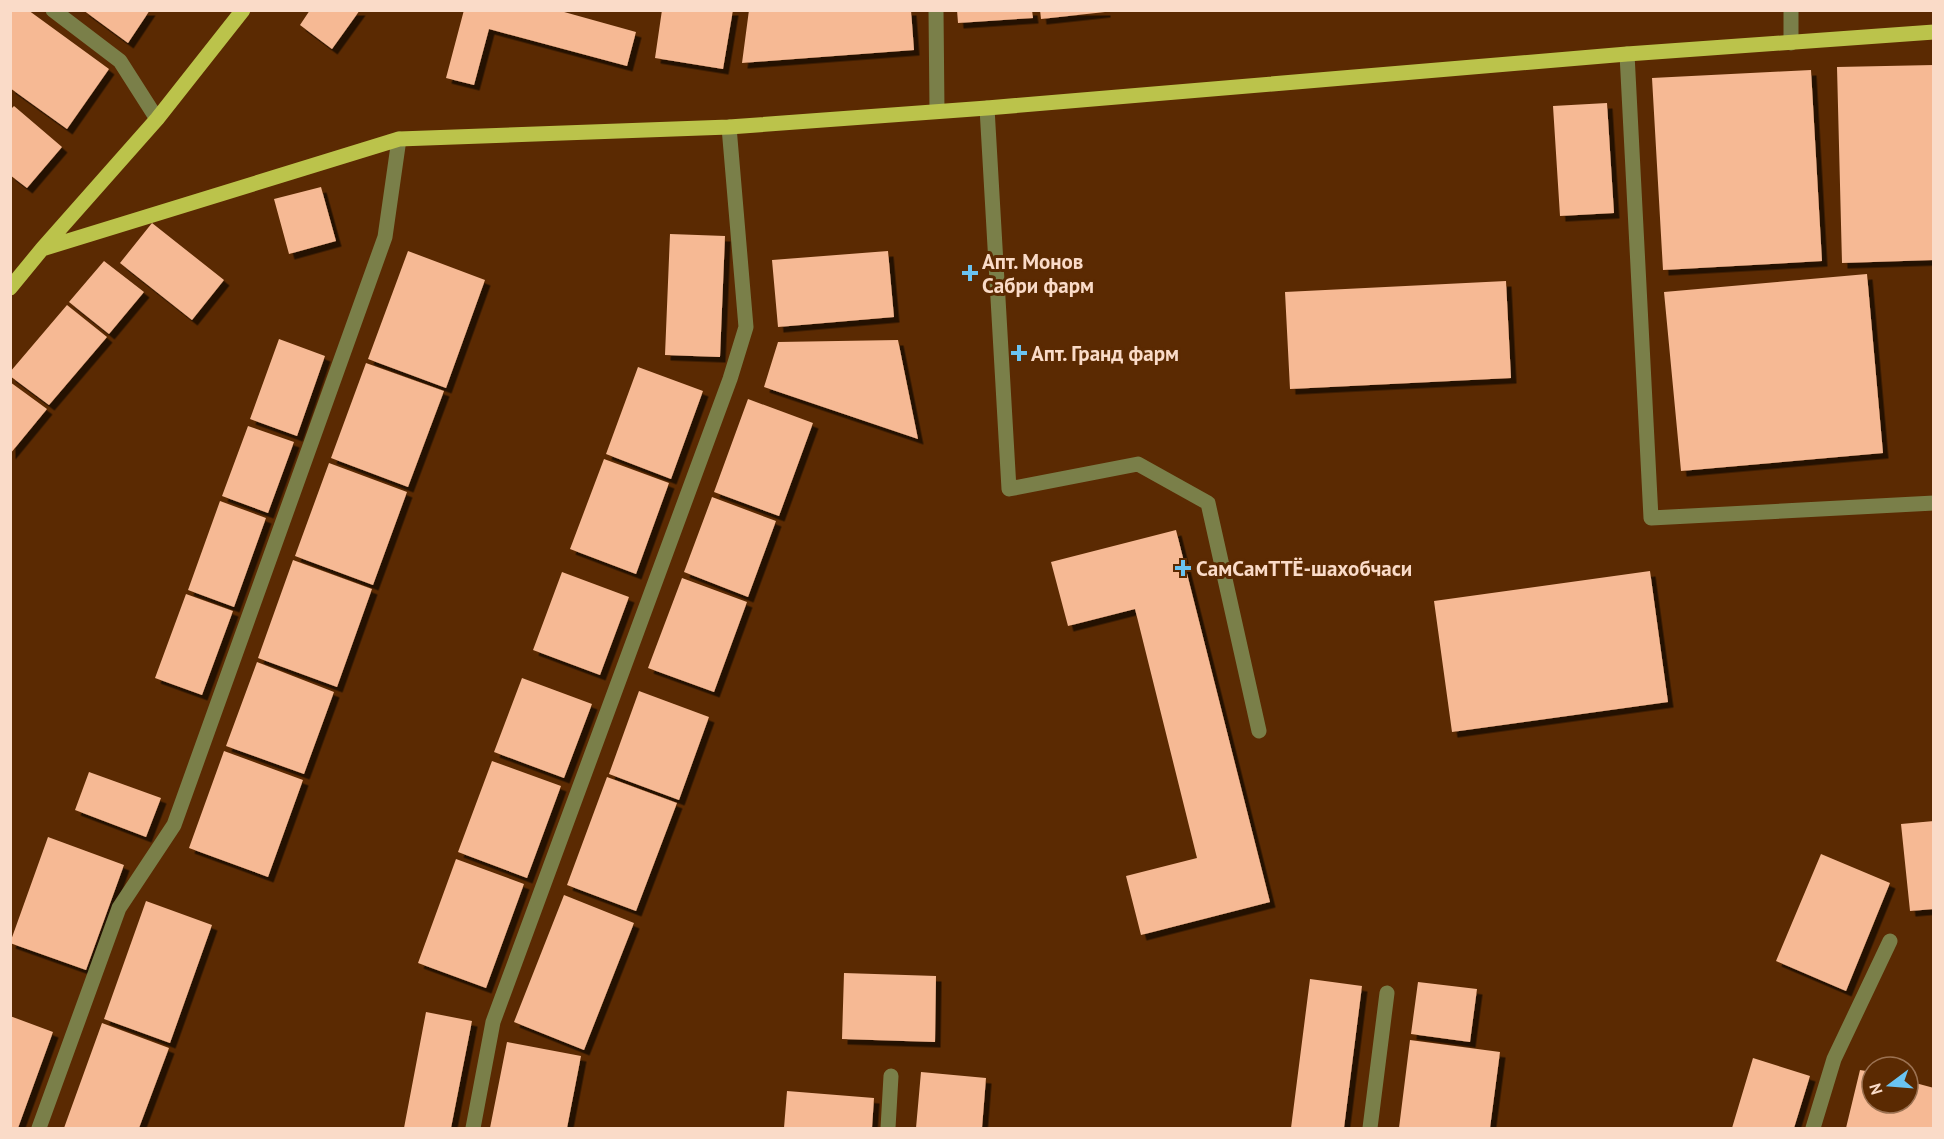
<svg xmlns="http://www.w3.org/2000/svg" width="1944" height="1139" font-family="'PT Sans',sans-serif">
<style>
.building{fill:#f6b994;filter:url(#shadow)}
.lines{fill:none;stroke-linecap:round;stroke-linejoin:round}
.minor{stroke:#7a7f49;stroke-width:15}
.major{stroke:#bbc34b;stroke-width:15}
.poi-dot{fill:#6ac3f1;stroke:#5b2a02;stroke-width:2}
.labels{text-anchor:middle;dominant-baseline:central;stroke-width:6;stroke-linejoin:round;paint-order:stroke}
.poi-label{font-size:21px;font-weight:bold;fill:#fadbc8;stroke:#5b2a02;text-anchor:start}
</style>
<defs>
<filter id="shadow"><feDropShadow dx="5.5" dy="5.5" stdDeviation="0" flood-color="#0009"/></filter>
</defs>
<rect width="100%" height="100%" fill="#5b2a02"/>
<!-- building -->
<path class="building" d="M10 10H28L109 69 67 129 10 88Z
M83 10H150L128 43Z
M310 10H360L332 49 300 25Z
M464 10H557L636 32 627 66 489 29 474 85 446 78Z
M662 10H733L723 69 655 58Z
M749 10H911L914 50 742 63Z
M957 10H1032L1033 18 958 23Z
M1040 10H1105V12L1041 19Z
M1934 65V260L1842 263 1837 67Z
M1811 70 1822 261 1663 270 1652 78Z
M1607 103 1614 213 1560 216 1553 106Z
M14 106 62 147 27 188 10 175V110Z
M321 187 336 241 289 254 274 199Z
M152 223 224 280 192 320 120 263Z
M670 234 725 236 720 357 665 355Z
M408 251 485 280 446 388 368 359Z
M888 251 894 317 778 327 772 260Z
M104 261 144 292 109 334 69 302Z
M1867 274 1883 453 1681 471 1664 292Z
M1506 281 1511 378 1290 389 1285 292Z
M67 305 107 337 49 405 10 376V372Z
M279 339 325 356 297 436 250 419Z
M898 340 918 439 764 387 778 342Z
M366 363 444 391 408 487 331 458Z
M638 367 703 391 671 479 606 454Z
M10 382 47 409 10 454Z
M748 399 813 423 779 516 714 492Z
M248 426 294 442 268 513 222 496Z
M604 459 669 483 636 574 570 549Z
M329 463 407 492 373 585 295 556Z
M712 497 776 521 748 597 684 572Z
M220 501 266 518 234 607 188 590Z
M1176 530 1270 902 1141 935 1126 876 1197 858 1135 609 1068 626 1051 562Z
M293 560 372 589 337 687 258 658Z
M1650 571 1668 702 1452 732 1434 601Z
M562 572 629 597 600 675 533 650Z
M682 578 747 602 714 692 648 668Z
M186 594 233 611 202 695 155 678Z
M257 662 334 692 304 774 226 746Z
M522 678 592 704 564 778 494 752Z
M639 691 709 717 679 800 609 774Z
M224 751 303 780 268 877 189 848Z
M492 761 561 786 527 878 458 852Z
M89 772 161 798 146 837 75 810Z
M607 777 677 803 636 911 567 885Z
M1934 821V909L1910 911 1901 824Z
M48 837 124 865 86 970 10 943Z
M1821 854 1890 883 1846 991 1776 961Z
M456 859 524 884 486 988 418 963Z
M564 895 634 923 584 1050 514 1022Z
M146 901 212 925 170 1043 104 1019Z
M844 973 936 976 935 1042 842 1039Z
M1310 979 1362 986 1344 1128H1291Z
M1418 982 1477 989 1470 1042 1411 1034Z
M426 1012 472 1021 451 1128H404Z
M10 1016 53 1032 18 1128H10Z
M102 1023 169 1048 139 1128H64Z
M1410 1040 1500 1052 1490 1128H1399Z
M507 1042 581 1056 567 1128H490Z
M1753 1058 1810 1076 1794 1128H1732Z
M1860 1070 1872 1072V1103H1908V1081L1934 1088V1128H1846Z
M921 1072 986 1078 982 1128H916Z
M787 1091 874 1098 872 1128H784Z"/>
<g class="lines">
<!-- minor -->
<path class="minor" d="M53 10 120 61 157 119
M936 10 937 111
M1791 43V10
M1627 54 1651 518 1934 503
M987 108 1009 489 1138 464 1208 503 1259 731
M39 1128 119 908 174 825 385 237 399 139
M473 1128 493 1022 730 379 746 327 729 127
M888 1128 891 1076
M1370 1128 1387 993
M1813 1128 1834 1059 1890 941"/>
<!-- major -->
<path class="major" d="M42 249 399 139 729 127 987 108 1627 54 1934 32
M10 288 42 249 157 119 243 10"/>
</g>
<!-- markers -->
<g class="poi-dot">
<path d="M967 264h6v6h6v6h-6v6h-6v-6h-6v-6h6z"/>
<path d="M1016 344h6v6h6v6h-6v6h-6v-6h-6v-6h6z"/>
<path d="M1180 559h6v6h6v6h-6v6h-6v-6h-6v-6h6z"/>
</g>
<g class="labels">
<!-- poi labels -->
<g class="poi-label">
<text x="982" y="261">Апт. Монов<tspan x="982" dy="24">Сабри фарм</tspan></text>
<text x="1031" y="353">Апт. Гранд фарм</text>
<text x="1196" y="568">СамСамТТЁ-шахобчаси</text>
</g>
</g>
<!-- border -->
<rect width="1944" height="1139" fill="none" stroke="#fadbc8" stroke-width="24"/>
<!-- north arrow -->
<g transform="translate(1890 1085) rotate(254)"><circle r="28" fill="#5b2a02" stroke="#9b7151" stroke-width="1.5"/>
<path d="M0-4.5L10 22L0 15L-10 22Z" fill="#6ac3f1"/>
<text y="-9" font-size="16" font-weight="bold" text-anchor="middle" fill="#fadbc8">N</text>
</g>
</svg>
